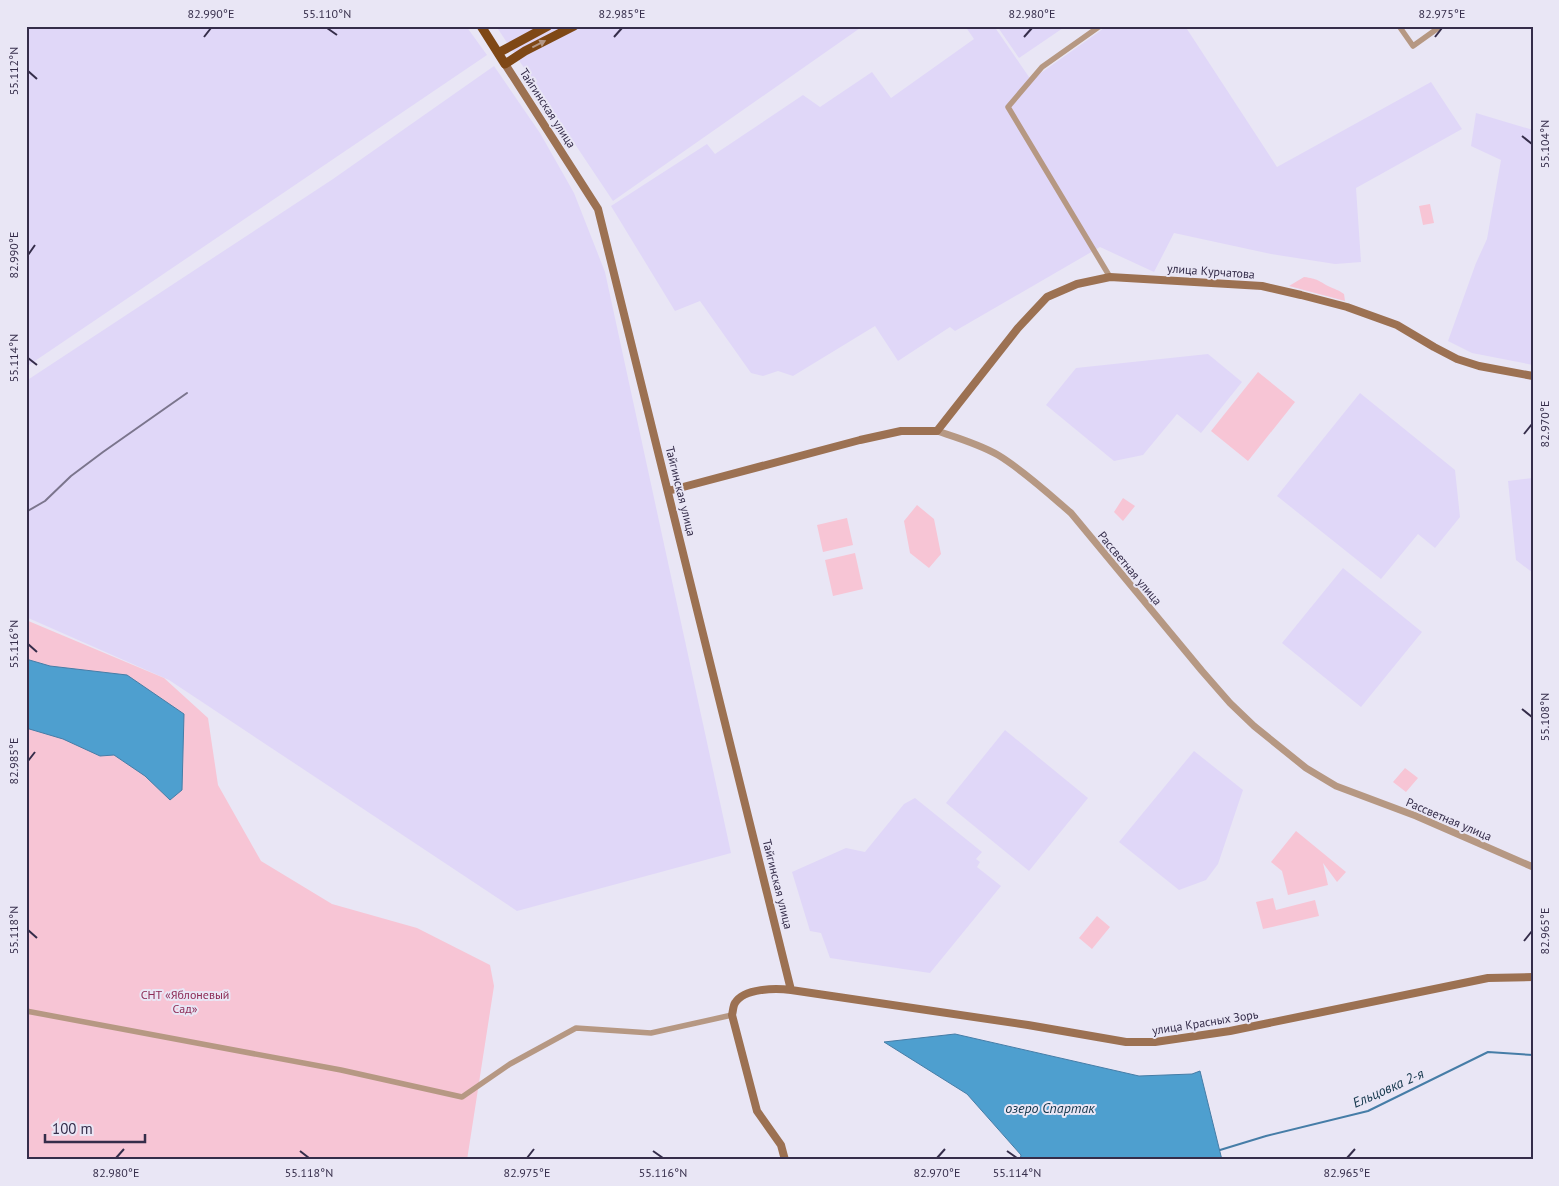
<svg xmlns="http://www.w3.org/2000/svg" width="1559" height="1186" font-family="'PT Sans',sans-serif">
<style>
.built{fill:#e0d7f8}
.green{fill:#f7c5d5}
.water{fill:#4e9fcf;stroke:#467da7}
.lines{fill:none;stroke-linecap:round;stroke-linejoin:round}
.stream{stroke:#467da7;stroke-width:2}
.minor{stroke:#b69883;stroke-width:5.5}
.tertiary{stroke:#b69883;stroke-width:7}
.secondary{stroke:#9c7152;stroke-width:8}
.trunk{stroke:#7f4816;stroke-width:9}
.rail{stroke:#7b758d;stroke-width:2}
.oneway{fill:#b49786}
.ticks{fill:none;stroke:#352d4a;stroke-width:2}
.labels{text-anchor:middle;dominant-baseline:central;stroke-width:4;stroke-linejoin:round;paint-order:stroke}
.street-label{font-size:12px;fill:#352d4a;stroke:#e9e6f5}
.park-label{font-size:12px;fill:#8c2b55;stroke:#e9e6f5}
.water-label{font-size:14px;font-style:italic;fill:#13364b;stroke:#e9e6f5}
.neatline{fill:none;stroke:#352d4a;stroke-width:2}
.ticks-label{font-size:12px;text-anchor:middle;fill:#352d4a}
</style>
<rect width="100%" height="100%" fill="#e9e6f5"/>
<!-- built -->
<path class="built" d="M26 26H466L487 55 26 367Z
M496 26H863L613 201Z
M965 26H994L1031 80 1107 26H1185L1277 167 1431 82 1462 129 1356 188 1361 262 1335 264 1271 254 1174 233 1154 272 1100 247 955 331 950 327 898 361 875 326 793 376 778 371 763 376 751 373 700 301 675 311 611 206 707 144 715 154 803 95 820 107 872 72 891 98 974 39Z
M997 26H1066L1019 58Z
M494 66 540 133 574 193 605 272 731 853 517 911 169 680 26 617V381L333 179Z
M1476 113 1533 130V365L1472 353 1448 341 1476 263 1487 239 1501 160 1471 146Z
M1208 354 1242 382 1201 433 1177 414 1143 455 1114 461 1046 405 1076 368Z
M1360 393 1455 470 1460 517 1435 548 1418 534 1381 579 1277 496Z
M1533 478V573L1516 560 1508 481Z
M1343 568 1422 632 1361 707 1282 643Z
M1005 730 1088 798 1029 871 946 803Z
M1194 751 1243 790 1218 864 1206 880 1179 890 1119 842Z
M915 798 982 852 976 859 980 862 977 867 1001 886 930 973 830 958 821 933 810 931 792 872 846 848 865 852 904 804Z"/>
<!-- green -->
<path class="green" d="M1430 204 1434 223 1423 225 1419 206Z
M1304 277C1318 279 1317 280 1328 286 1334 289 1339 290 1344 294L1345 301 1289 286Z
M1258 372 1295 402 1248 461 1211 431Z
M1123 498 1135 506 1123 521 1114 512Z
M917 505 934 519 941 554 929 568 910 553 904 521Z
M847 518 853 545 823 552 817 525Z
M855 553 863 589 833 596 825 560Z
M26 620 164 678 208 718 218 785 261 861 332 904 417 928 490 965 494 986 467 1160H26Z
M1405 768 1418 778 1406 792 1393 782Z
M1296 831 1346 872 1337 882 1323 863 1328 885 1288 895 1282 871 1271 862Z
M1273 898 1276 910 1315 900 1319 916 1263 929 1256 902Z
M1097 916 1110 927 1092 949 1079 938Z"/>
<!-- water -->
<path class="water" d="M26 659 50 666 127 675 184 714 182 790 170 800 145 776 114 755 100 756 63 739 26 728Z
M955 1034 1139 1076 1192 1074 1200 1071 1222 1160H1020L1021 1155 967 1094 884 1042Z"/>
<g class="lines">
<!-- stream -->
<path class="stream" d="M1220 1150 1266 1136 1368 1111 1488 1052 1533 1055"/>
<!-- minor -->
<path class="minor" d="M1100 26 1042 67 1008 107 1110 277
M1399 26 1413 46 1441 26
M26 1011 341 1070 462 1097 510 1064 576 1028 651 1033 732 1015"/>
<!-- tertiary -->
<path class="tertiary" d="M937 431C958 438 979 444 998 455 1023 470 1049 494 1071 513L1202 671 1230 703 1254 726 1306 768 1336 786 1416 816 1533 867"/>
<!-- secondary -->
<path class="secondary" d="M505 64 598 209 791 990
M668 491 860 440 901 431H937L1018 328 1047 297 1077 284 1110 277 1262 286 1301 295 1347 307 1397 325 1434 347 1457 359 1479 366 1533 376
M785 1160 781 1145 757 1111 732 1015C733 1012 733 1006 735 1003 744 988 776 988 791 990L1028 1025 1126 1042H1155L1230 1031 1488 978 1533 977"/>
<!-- trunk -->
<path class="trunk" d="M481 26 505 64 525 51 574 26
M498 53 548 26"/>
<!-- rail -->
<path class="rail" d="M26 512 45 501 71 476 103 452 187 393"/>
</g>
<!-- one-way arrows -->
<defs><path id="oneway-solid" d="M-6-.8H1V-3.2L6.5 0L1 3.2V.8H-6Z" transform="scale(1.25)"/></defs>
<use class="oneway" href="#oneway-solid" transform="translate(539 44) rotate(-27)"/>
<!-- ticks -->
<path class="ticks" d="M327 28 337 35M204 37 211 28M614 37 622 28M1024 37 1032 28M1435 37 1442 28M28 71 37 79M1522 136 1532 144M28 255 35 245M28 358 37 365M1524 434 1532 424M28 644 37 652M1522 709 1532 717M28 761 35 752M28 930 37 938M1524 941 1532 931M300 1151 309 1158M653 1151 663 1158M1007 1151 1017 1158M116 1158 124 1149M527 1158 534 1149M937 1158 945 1149M1347 1158 1355 1149"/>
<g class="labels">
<!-- street labels -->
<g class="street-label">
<text transform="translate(548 108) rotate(57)">Тайгинская улица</text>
<text transform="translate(1211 271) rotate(4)">улица Курчатова</text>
<text transform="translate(681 491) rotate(76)">Тайгинская улица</text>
<text transform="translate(1130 568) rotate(50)">Рассветная улица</text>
<text transform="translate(1449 819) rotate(23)">Рассветная улица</text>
<text transform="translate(778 884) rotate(76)">Тайгинская улица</text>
<text transform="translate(1205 1022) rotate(-9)">улица Красных Зорь</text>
</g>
<!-- park labels -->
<g class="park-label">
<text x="185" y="994">СНТ «Яблоневый<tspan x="185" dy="14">Сад»</tspan></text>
</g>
<!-- water labels -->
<g class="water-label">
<text transform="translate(1388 1088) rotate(-24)">Ельцовка 2-я</text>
<text x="1050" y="1108">озеро Спартак</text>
</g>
</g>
<!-- border -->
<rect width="1559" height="1186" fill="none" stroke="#e9e6f5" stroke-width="55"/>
<!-- scale -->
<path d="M45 1134v8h100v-8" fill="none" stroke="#352d4a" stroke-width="2.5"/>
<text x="52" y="1134" font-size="15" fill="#352d4a" stroke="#e9e6f5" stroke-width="4" paint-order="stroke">100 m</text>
<rect x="28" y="28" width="1504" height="1130" class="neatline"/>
<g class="ticks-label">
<text x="211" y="18">82.990°E</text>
<text x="327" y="18">55.110°N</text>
<text x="622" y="18">82.985°E</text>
<text x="1032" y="18">82.980°E</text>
<text x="1442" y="18">82.975°E</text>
<text transform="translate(14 71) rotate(-90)" y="4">55.112°N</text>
<text transform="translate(1545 144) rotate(-90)" y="4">55.104°N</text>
<text transform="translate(14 255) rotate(-90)" y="4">82.990°E</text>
<text transform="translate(14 358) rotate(-90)" y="4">55.114°N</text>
<text transform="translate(1545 424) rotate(-90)" y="4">82.970°E</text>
<text transform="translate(14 644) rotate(-90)" y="4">55.116°N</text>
<text transform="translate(1545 717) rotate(-90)" y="4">55.108°N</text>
<text transform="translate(14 761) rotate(-90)" y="4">82.985°E</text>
<text transform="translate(14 930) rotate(-90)" y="4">55.118°N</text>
<text transform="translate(1545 931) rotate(-90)" y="4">82.965°E</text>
<text x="116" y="1177">82.980°E</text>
<text x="309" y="1177">55.118°N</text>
<text x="527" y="1177">82.975°E</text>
<text x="663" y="1177">55.116°N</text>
<text x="937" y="1177">82.970°E</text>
<text x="1017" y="1177">55.114°N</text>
<text x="1347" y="1177">82.965°E</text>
</g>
</svg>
